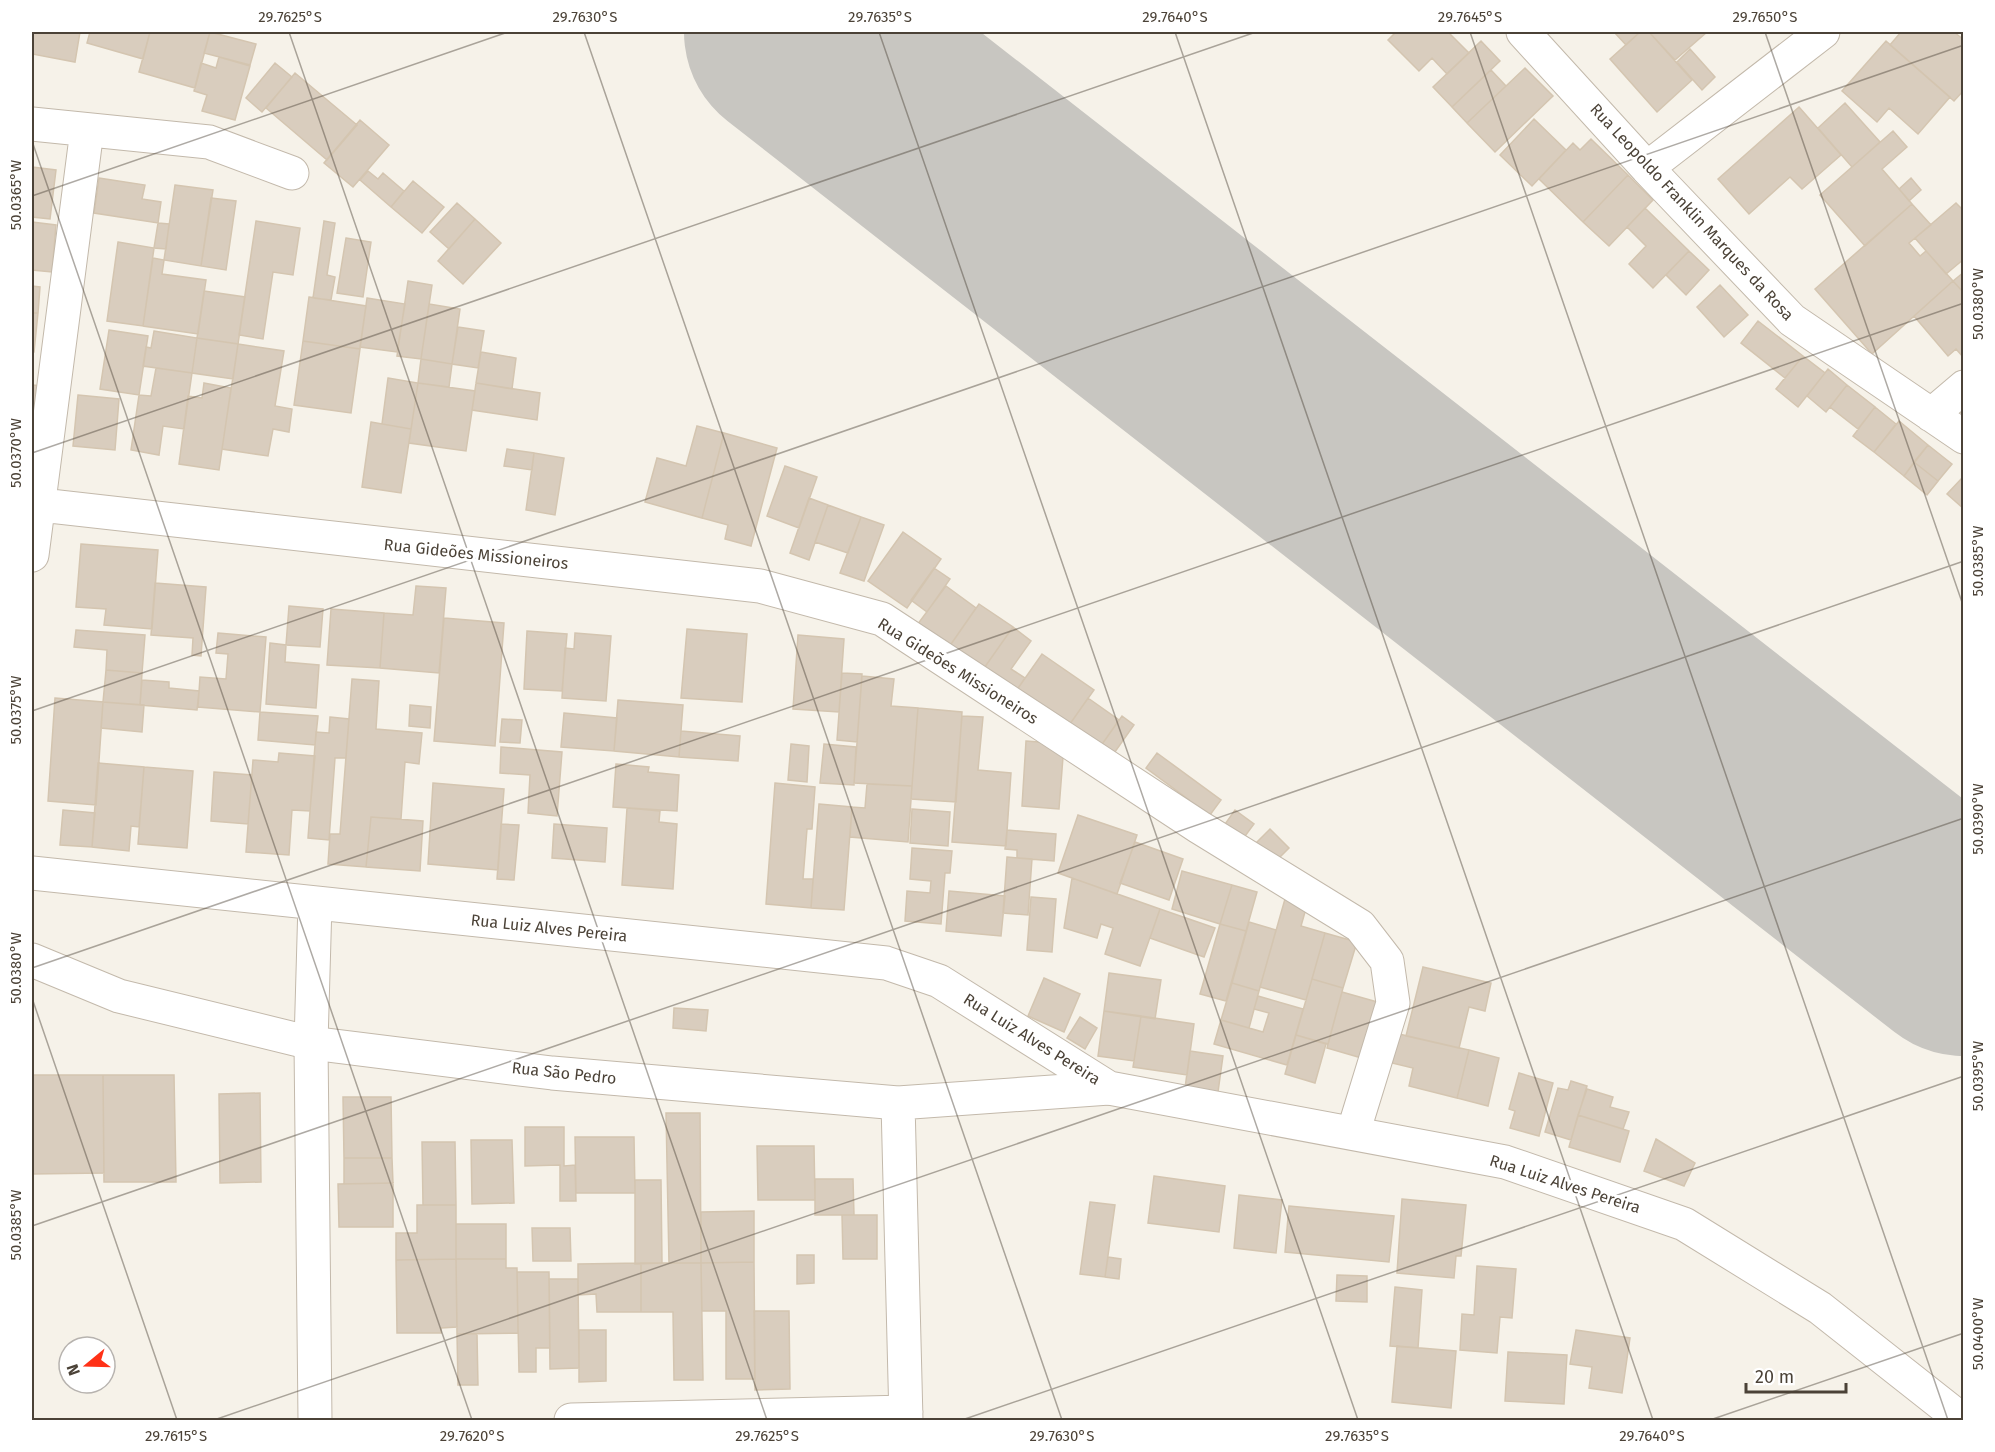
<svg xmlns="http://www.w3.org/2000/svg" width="1995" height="1452" font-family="'Fira Sans',sans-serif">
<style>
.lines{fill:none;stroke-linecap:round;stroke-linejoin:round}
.runway{stroke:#c8c6c1;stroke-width:226}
.building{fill:#d9cdbe;stroke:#d4c5b0;stroke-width:1.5}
.minor-casing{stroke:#c3b9ab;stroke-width:35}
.tertiary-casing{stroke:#c3b9ab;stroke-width:35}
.minor{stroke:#fff;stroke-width:33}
.tertiary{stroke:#fff;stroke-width:33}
.ticks{fill:none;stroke:#4b4237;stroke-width:1.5;stroke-opacity:0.45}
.labels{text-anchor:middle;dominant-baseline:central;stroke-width:6;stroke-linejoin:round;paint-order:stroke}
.street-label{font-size:16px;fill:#4b4237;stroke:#fff}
.neatline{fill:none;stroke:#4b4237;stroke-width:2}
.ticks-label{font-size:15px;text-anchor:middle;fill:#4b4237}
</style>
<rect width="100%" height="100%" fill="#f6f2e9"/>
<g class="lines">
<!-- runway -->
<path class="runway" d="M797 32 1964 943"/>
</g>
<!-- building -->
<path class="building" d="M32 32H80L75 62 32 54Z
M90 32H150L143 59 87 43Z
M150 32H210L195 88 139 72Z
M210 32 256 44 250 65 204 53Z
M1396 32H1448L1469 53 1447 74 1432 58 1419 71 1388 40Z
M1614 32H1640L1626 45Z
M1640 32H1649L1692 80 1657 112 1610 59Z
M1649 32H1707L1675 60Z
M1901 32H1954L1964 40V90L1954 101 1890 45Z
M1481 41 1500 61 1452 107 1433 87Z
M1886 41 1950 97 1918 134 1889 108 1877 122 1842 91Z
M1690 49 1715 77 1702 90 1677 62Z
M219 57 250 66 235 120 202 111 207 95 194 91 201 63 216 68Z
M275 63 292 77 262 112 246 98Z
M1525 68 1553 96 1495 152 1467 123Z
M1491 70 1506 86 1467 123 1452 107Z
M295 73 357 125 327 160 266 108Z
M1845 103 1880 142 1852 167 1818 128Z
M1799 107 1841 155 1802 189 1790 177 1749 214 1718 179Z
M1534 119 1566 150 1532 186 1500 155Z
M360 120 389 145 353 187 324 163Z
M1893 131 1907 147 1882 169 1912 204 1865 246 1820 195Z
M1591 139 1628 175 1583 222 1539 179 1573 143 1580 150Z
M32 167 56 170 50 219 32 217Z
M368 171 378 179 383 173 404 191 391 207 360 180Z
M1628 175 1653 200 1609 246 1583 222Z
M99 178 145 185 142 199 161 202 158 223 94 213Z
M1911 178 1921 190 1909 201 1899 189Z
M413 181 444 207 422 233 391 207Z
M175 185 213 190 201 266 164 260Z
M211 198 236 201 226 270 201 266Z
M457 203 475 219 449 249 430 232Z
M1956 203 1964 211V259L1946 274 1915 238Z
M1912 204 1931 225 1909 243 1920 256 1926 251 1953 281 1872 354 1815 289Z
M1645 208 1689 251 1653 288 1629 264 1646 246 1627 227Z
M475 219 501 243 463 284 438 261Z
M256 221 300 228 293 275 273 272 263 339 239 335Z
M324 221 335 223 327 275 335 277 331 300 313 298Z
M32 222 56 225 52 272 32 270Z
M158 223 169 224 166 249 154 248Z
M346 238 371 242 363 297 337 293Z
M118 242 154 248 143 326 107 321Z
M1689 251 1709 270 1686 295 1666 275Z
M153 258 164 260 162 274 206 280 198 334 143 326Z
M1964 272V293L1953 281Z
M408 281 432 285 421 359 397 356Z
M1953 281 1964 293V358L1956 349 1948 356 1914 316Z
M1720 285 1748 315 1724 337 1697 307Z
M32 286 40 287 38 313H32Z
M204 291 245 297 238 344 197 338Z
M309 297 366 306 360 349 303 341Z
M367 298 405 304 397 352 360 347Z
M429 304 460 309 452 364 421 359Z
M32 313H38L34 352H32Z
M1758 321 1803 356 1785 378 1741 343Z
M458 327 484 331 478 368 452 364Z
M109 330 148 336 139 395 100 389Z
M154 331 197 338 192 373 143 366 146 347 151 348Z
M197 338 238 344 233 379 192 373Z
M303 341 360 349 351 413 294 405Z
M238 344 284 351 275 406 292 409 289 432 273 429 268 456 222 449Z
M481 352 516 358 512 389 476 383Z
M1803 356 1825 373 1798 407 1776 389Z
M421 359 452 364 449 387 418 383Z
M156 368 192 373 184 429 163 426 159 455 131 450 139 395 151 396Z
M1828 369 1847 385 1826 412 1807 396Z
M388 378 418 383 411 429 382 424Z
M204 383 231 388 219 470 179 464 188 396 202 398Z
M418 383 475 391 466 451 409 443Z
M476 383 540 393 537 420 472 410Z
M32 385 43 386 32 437Z
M1847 385 1875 407 1858 429 1830 407Z
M78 395 119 399 115 450 73 446Z
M1875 407 1896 424 1874 452 1853 436Z
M1899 421 1928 445 1904 476 1874 452Z
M371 422 411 429 401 493 362 487Z
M697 426 724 433 702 518 645 502 657 458 686 466Z
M724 433 777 448 751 546 725 539 728 525 702 518Z
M1928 445 1952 464 1938 481 1914 462Z
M507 449 534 453 532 470 504 466Z
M534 453 564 458 555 515 526 510Z
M1914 462 1938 481 1927 495 1904 476Z
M785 466 817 477 799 528 767 516Z
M1964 476V509L1947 494Z
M809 498 828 505 809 560 790 553Z
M828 505 861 517 848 553 815 542Z
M861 517 884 525 864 581 840 573Z
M903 532 941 559 907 608 868 581Z
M81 544 158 550 152 629 104 625 106 609 76 607Z
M934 568 950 579 927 612 911 600Z
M155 583 206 587 201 656 192 655 193 638 151 635Z
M416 586 446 588 439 673 380 668 384 613 413 615Z
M946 586 976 608 949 647 917 625Z
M979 604 1013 627 982 671 949 647Z
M289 606 323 609 320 647 286 645Z
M331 609 384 613 380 668 327 665Z
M444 618 504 623 495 746 434 741Z
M1013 627 1031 641 1011 669 1025 678 1014 694 982 671Z
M687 629 747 634 742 702 681 698Z
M76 630 145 635 142 673 106 670 107 650 74 647Z
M527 631 567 634 562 691 524 689Z
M218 633 266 637 260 712 198 707 200 677 226 679 228 654 216 653Z
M575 633 611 636 606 701 562 698 565 648 574 649Z
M798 635 844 639 839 712 793 709Z
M270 643 286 645 285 662 319 665 316 708 266 704Z
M1042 654 1094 690 1065 731 1014 694Z
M106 670 142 673 140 705 103 702Z
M842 673 862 674 857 742 837 740Z
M862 676 894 679 891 706 918 708 912 786 854 783Z
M352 679 379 681 376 729 422 733 419 764 405 762 401 819 371 817 366 867 328 864 330 834H340Z
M142 680 169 682V688L199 691 197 710 140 705Z
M55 698 103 702 96 805 48 801Z
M1088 698 1119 720 1098 750 1065 731Z
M618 700 683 705 679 757 614 751Z
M103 702 144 705 142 732 101 728Z
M410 705 431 707 430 728 409 726Z
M918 708 962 712 956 802 911 799Z
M260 712 318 716 315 745 258 740Z
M564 713 617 718 614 751 561 747Z
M962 716 983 717 978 770 1011 773 1006 846 952 842Z
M1122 716 1134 725 1110 759 1098 750Z
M330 717 349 719 346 758H335L329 840 308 838 316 732 329 733Z
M502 719 522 720 520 743 500 742Z
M681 731 740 736 738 761 679 757Z
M1026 741 1064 744 1059 809 1022 806Z
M791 744 809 746 807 782 788 780Z
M824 744 856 747 854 785 820 783Z
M501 747 562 752 557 816 528 813 530 775 500 773Z
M279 753 315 756 310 811 292 810 289 855 246 852 253 760 278 762Z
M1157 753 1221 800 1210 815 1183 808 1189 800 1146 768Z
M98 763 144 767 139 827 131 826 129 851 92 847Z
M616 764 649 767 648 772 679 775 677 811 613 807Z
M144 767 193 771 187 848 138 844Z
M214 772 252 775 248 824 211 821Z
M433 783 504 789 498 870 428 864Z
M775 783 815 787 812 829H807L803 879H813L811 908 766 904Z
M867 784 912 786 908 842 850 837 852 807 865 808Z
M819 804 852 807 844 910 811 908Z
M627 808 660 811 659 822 677 824 673 889 622 885Z
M912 809 950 812 948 846 910 843Z
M63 810 95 813 92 847 60 845Z
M1235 810 1254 824 1237 847 1218 834Z
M1078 815 1137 835 1117 894 1058 873Z
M371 817 423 821 420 871 366 867Z
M501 824 519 825 514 880 497 879Z
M554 824 607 828 605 862 552 858Z
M1270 829 1289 848 1273 864 1254 845Z
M1007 830 1056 834 1054 861 1017 858V850L1005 849Z
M1135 842 1183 859 1169 900 1120 883Z
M912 848 952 851 950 873H945L941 924 905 921 907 891 930 893 931 881 910 879Z
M1007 857 1032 859 1028 915 1003 913Z
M1182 871 1232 885 1220 924 1172 909Z
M1072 878 1160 909 1140 966 1105 954 1113 928 1101 924 1097 938 1064 928Z
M1232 885 1257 892 1246 931 1220 924Z
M949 891 1005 896 1001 936 946 931Z
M1031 897 1056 899 1052 952 1027 950Z
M1285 899 1307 905 1301 926 1325 933 1306 1000 1260 987Z
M1160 909 1215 928 1204 957 1150 938Z
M1249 922 1276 930 1259 991 1232 983Z
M1220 924 1246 931 1226 1001 1200 994Z
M1325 933 1357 942 1343 988 1312 979Z
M1423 967 1491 983 1485 1011 1469 1007 1459 1048 1406 1036Z
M1109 973 1161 980 1155 1019 1104 1011Z
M1044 978 1080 994 1064 1032 1028 1016Z
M1312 979 1343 988 1328 1044 1296 1035Z
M1232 983 1259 991 1249 1028 1221 1020Z
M1342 992 1381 1003 1365 1059 1327 1048Z
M1258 996 1303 1009 1287 1065 1214 1044 1221 1020 1263 1032 1269 1013 1254 1009Z
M674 1008 708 1010 706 1031 673 1028Z
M1104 1011 1141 1016 1134 1061 1098 1056Z
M1141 1016 1194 1024 1187 1075 1133 1067Z
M1080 1017 1097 1028 1085 1049 1067 1038Z
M1399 1034 1469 1050 1457 1098 1409 1086 1413 1068 1392 1063Z
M1296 1035 1326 1044 1315 1083 1285 1074Z
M1469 1050 1499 1058 1488 1106 1457 1098Z
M1190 1051 1223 1056 1218 1092 1185 1088Z
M1519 1073 1553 1083 1539 1136 1510 1128 1515 1111 1509 1109Z
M32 1075H103L104 1173 32 1174Z
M103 1075H174L176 1182H104Z
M1571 1081 1587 1086 1571 1140 1545 1132 1558 1088 1568 1090Z
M1587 1089 1613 1097 1610 1107 1629 1112 1623 1129 1578 1115Z
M260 1093 261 1182 220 1183 219 1094Z
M343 1097H391L392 1158H344Z
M666 1113H700L701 1263H669Z
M1578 1115 1629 1131 1620 1162 1569 1147Z
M525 1127H564V1166L575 1165 576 1201H560V1165L525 1166Z
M575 1137H634L635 1193H576Z
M1656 1139 1695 1163 1684 1186 1644 1171Z
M471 1140H512L514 1203 472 1204Z
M422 1142H455L456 1205H423Z
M757 1146H814L815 1200H758Z
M344 1158H392L393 1183 344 1184Z
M1154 1176 1225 1186 1219 1232 1148 1223Z
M815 1179H853L854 1215H815Z
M635 1180H661L662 1263 635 1264Z
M393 1183V1227H339L338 1184Z
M1239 1195 1282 1200 1276 1253 1234 1248Z
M1402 1199 1466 1205 1461 1256H1456L1454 1278 1397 1273Z
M1090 1202 1115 1205 1105 1277 1080 1274Z
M417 1205H456V1259L396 1260V1233H417Z
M1289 1206 1394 1216 1389 1262 1285 1252Z
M754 1211V1262L701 1263V1212Z
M842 1215H877V1259H843Z
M456 1224H506V1259H456Z
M532 1228H570L571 1261H533Z
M797 1255H814V1283L797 1284Z
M1108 1257 1121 1259 1119 1279 1105 1277Z
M456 1259H506V1268H517L518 1333 457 1334Z
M456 1259 457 1327 441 1328V1333H397L396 1260Z
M754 1262 755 1379H726V1311H702L701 1263Z
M641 1263H701L703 1380H674L673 1312H641Z
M641 1263V1312H597L596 1294 578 1295V1264Z
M1477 1266 1516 1269 1512 1318 1500 1317 1497 1353 1460 1350 1462 1314 1474 1315Z
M517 1272H549L550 1348H536V1372H519Z
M1337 1275 1367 1276V1302L1336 1301Z
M549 1279H578L579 1368 550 1369Z
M1395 1287 1422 1290 1418 1348 1390 1346Z
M754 1311H789L790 1389 755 1390Z
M579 1330H606V1381L579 1382Z
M1576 1330 1630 1338 1622 1393 1589 1388 1592 1367 1570 1364Z
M457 1334H477L478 1385H458Z
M1397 1346 1456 1351 1451 1408 1392 1402Z
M1508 1352 1567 1355 1564 1404 1505 1401Z"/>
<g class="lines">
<defs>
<path id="minor" d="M1523 32 1647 168 1792 320 1964 437
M32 124 209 142 292 173
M1647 168 1823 32
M1931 415 1964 387
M32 504 760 586 882 619 1199 827 1360 926 1387 961 1393 1003 1353 1133
M32 555 87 130
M32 960 119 996 311 1043 552 1073 898 1103 1109 1088
M898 1103 906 1420
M571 1420 906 1412"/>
<path id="tertiary" d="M32 873 886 963 939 981 1109 1088 1505 1162 1684 1224 1820 1308 1962 1420
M315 903 311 1043 315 1420"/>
</defs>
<!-- minor casing -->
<use href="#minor" class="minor-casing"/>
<!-- tertiary casing -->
<use href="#tertiary" class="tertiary-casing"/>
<!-- minor -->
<use href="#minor" class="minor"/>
<!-- tertiary -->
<use href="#tertiary" class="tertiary"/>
</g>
<!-- ticks -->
<path class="ticks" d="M289 32 767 1420M584 32 1062 1420M879 32 1358 1420M1175 32 1653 1420M1470 32 1948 1420M1765 32 1964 608M32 141 472 1420M32 196 508 32M32 453 1256 32M32 711 1964 45M32 968 1964 303M32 998 177 1420M32 1226 1964 561M214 1420 1964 818M962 1420 1964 1076M1710 1420 1964 1333"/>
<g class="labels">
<!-- street labels -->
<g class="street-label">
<text transform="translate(1692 212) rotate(47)">Rua Leopoldo Franklin Marques da Rosa</text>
<text transform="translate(476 554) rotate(6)">Rua Gideões Missioneiros</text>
<text transform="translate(958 671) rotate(32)">Rua Gideões Missioneiros</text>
<text transform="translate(549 928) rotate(6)">Rua Luiz Alves Pereira</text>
<text transform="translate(1032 1039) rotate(32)">Rua Luiz Alves Pereira</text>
<text transform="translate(564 1073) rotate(6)">Rua São Pedro</text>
<text transform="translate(1565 1184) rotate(18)">Rua Luiz Alves Pereira</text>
</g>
</g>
<!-- border -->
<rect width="1995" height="1452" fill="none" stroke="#ffffff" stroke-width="66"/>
<!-- north arrow -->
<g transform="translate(87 1365) rotate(251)"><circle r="28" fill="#ffffff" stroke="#b7b3af" stroke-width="1.5"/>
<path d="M0-4.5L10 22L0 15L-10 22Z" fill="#ff3117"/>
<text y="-9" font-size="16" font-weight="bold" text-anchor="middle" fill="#4b4237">N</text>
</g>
<!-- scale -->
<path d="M1746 1383v9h100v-9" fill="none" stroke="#4b4237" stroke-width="3"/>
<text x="1755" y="1383" font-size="18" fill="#4b4237" stroke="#ffffff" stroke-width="4.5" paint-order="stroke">20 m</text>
<rect x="33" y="33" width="1929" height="1386" class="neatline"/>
<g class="ticks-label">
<text x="290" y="22">29.7625°S</text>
<text x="585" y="22">29.7630°S</text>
<text x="880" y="22">29.7635°S</text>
<text x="1175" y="22">29.7640°S</text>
<text x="1470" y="22">29.7645°S</text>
<text x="1765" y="22">29.7650°S</text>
<text transform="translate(16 195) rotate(-90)" y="5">50.0365°W</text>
<text transform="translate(1978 304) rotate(-90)" y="5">50.0380°W</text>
<text transform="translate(16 453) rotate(-90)" y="5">50.0370°W</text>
<text transform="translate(1978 561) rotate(-90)" y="5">50.0385°W</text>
<text transform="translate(16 710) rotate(-90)" y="5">50.0375°W</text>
<text transform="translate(1978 819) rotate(-90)" y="5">50.0390°W</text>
<text transform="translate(16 968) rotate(-90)" y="5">50.0380°W</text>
<text transform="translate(1978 1076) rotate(-90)" y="5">50.0395°W</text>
<text transform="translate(16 1225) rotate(-90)" y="5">50.0385°W</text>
<text transform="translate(1978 1334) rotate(-90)" y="5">50.0400°W</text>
<text x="176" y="1441">29.7615°S</text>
<text x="472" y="1441">29.7620°S</text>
<text x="767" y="1441">29.7625°S</text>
<text x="1062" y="1441">29.7630°S</text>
<text x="1357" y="1441">29.7635°S</text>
<text x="1652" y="1441">29.7640°S</text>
</g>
</svg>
